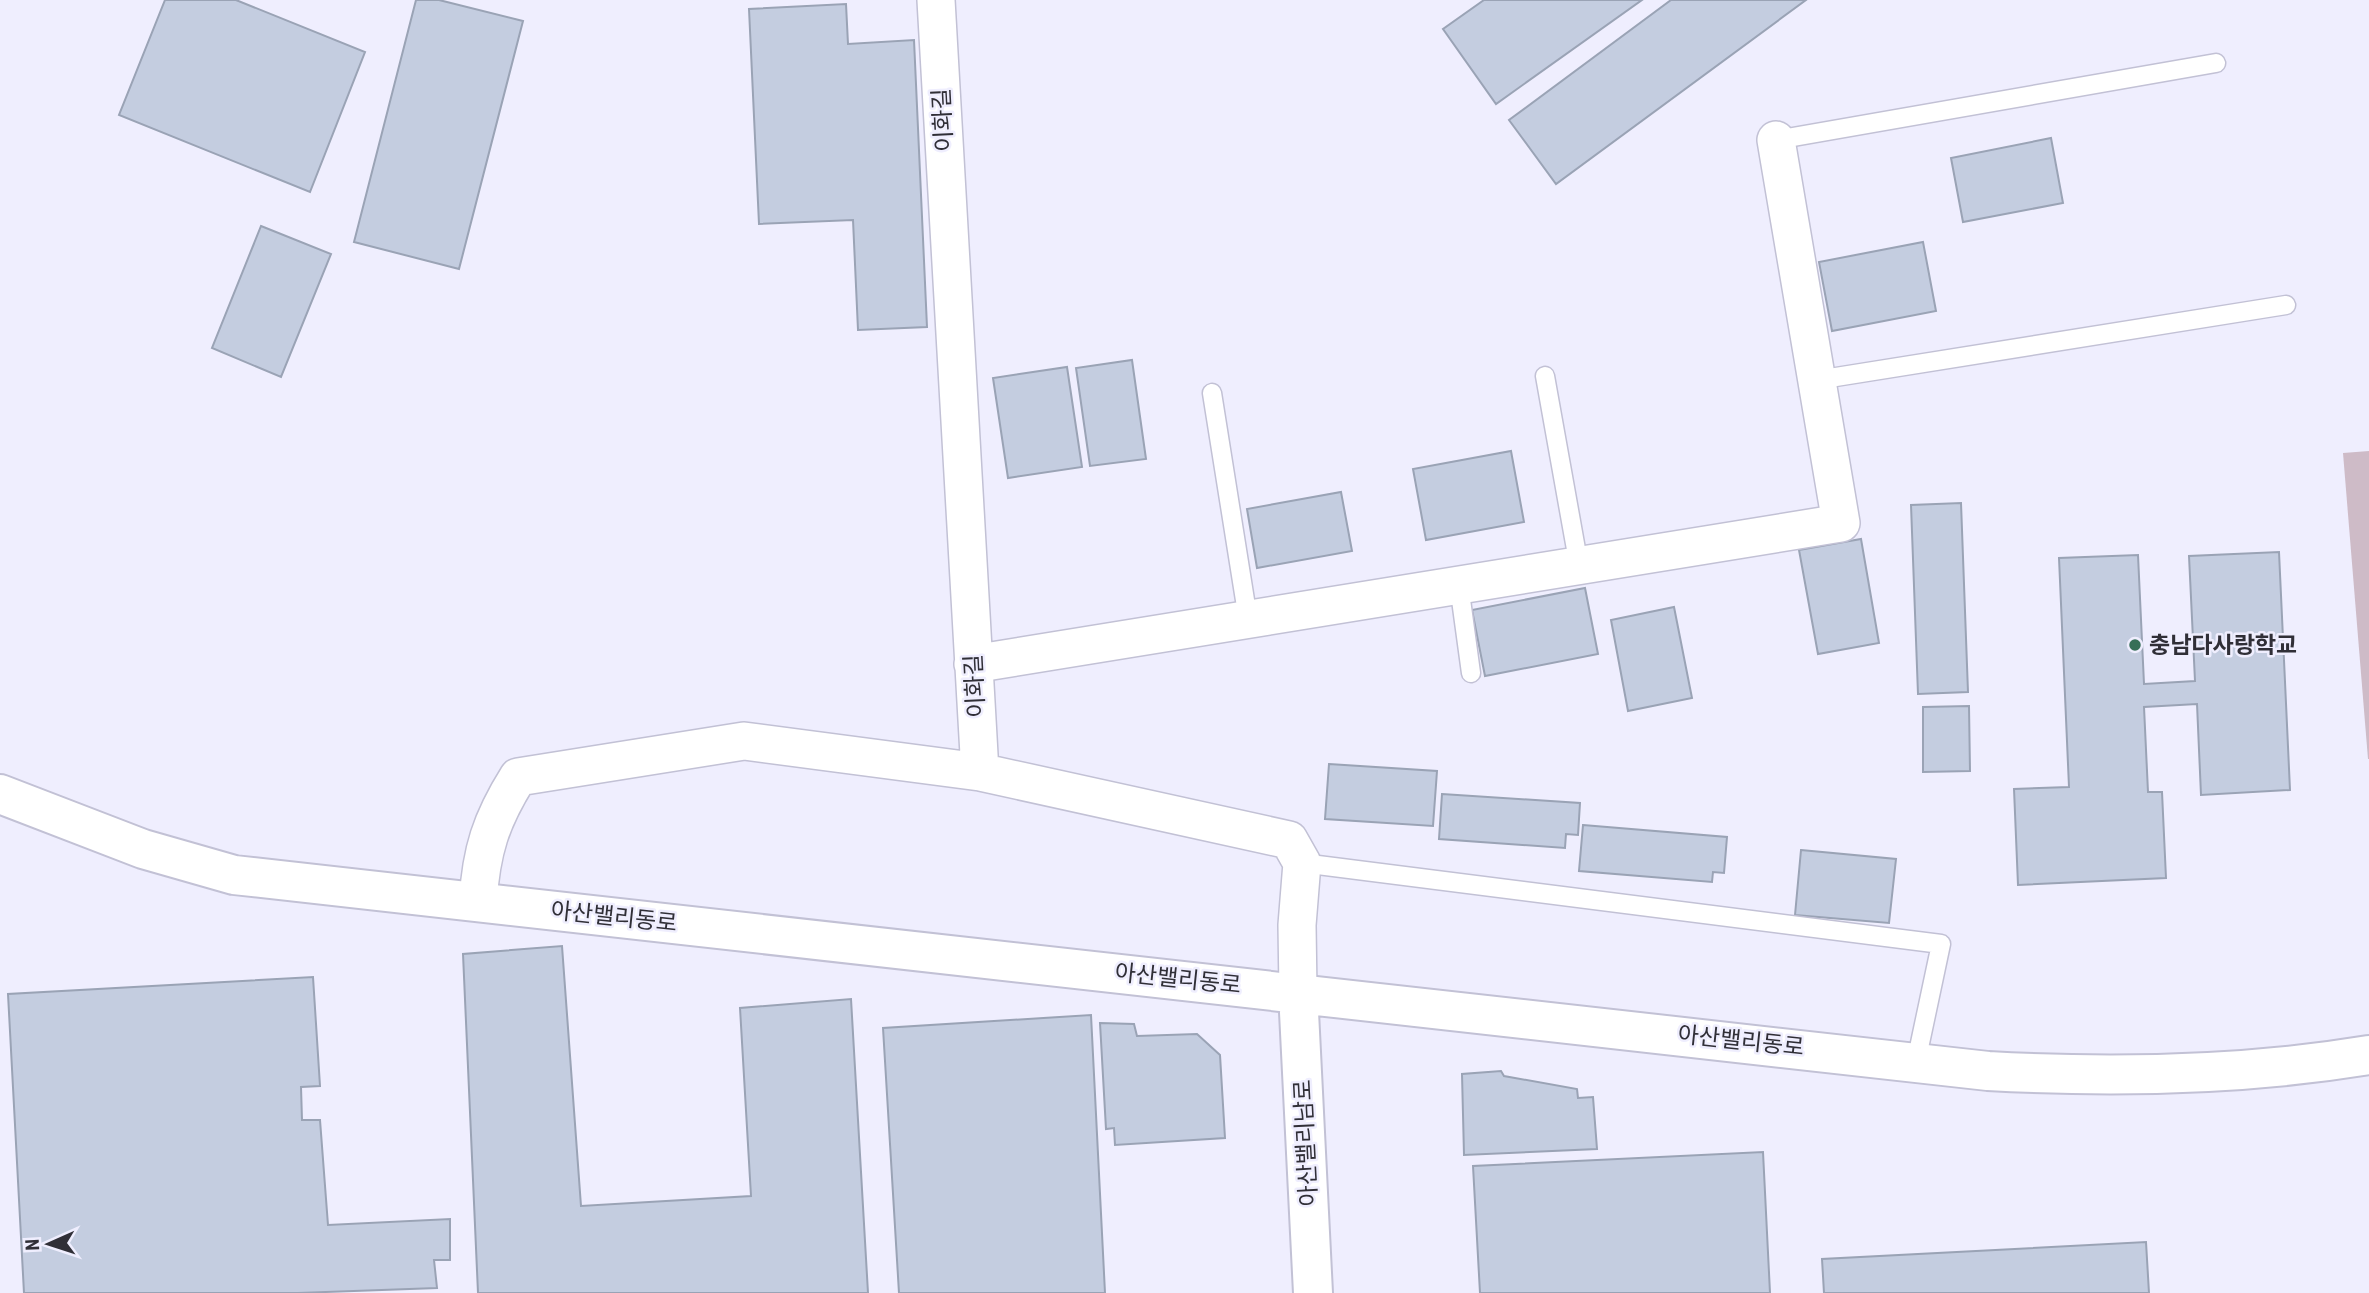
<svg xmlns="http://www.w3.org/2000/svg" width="2369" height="1293" font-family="'Roboto Condensed','Noto Sans KR',sans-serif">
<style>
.green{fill:#cebbc7}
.building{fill:#c4cde0;stroke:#9aa3b5;stroke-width:2}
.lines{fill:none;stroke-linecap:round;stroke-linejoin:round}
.lane-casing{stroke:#c2c1d5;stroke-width:21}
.street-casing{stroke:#c2c1d5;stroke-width:40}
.secondary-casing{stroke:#c2c1d5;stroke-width:42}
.lane{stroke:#fff;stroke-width:18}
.street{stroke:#fff;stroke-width:37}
.secondary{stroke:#fff;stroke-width:38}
.poi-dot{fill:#366f57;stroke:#efeefe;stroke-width:2.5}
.labels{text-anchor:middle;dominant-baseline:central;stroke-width:5;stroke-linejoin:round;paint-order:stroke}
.street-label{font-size:23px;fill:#302f37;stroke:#efeefe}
.poi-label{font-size:23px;font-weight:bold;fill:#302f37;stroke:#efeefe;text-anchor:start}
</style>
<rect width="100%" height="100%" fill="#efeefe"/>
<!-- green -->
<path class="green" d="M2369 451V759H2368L2343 453Z"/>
<!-- building -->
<path class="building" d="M165 0H236L365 52 310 192 119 115Z
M416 0H439L523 21 459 269 354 242Z
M1484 0H1642L1496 104 1443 29Z
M1671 0H1806L1556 184 1509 120Z
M846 4 848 44 914 40 927 327 858 330 853 220 759 224 749 9Z
M2051 138 2063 203 1963 222 1951 158Z
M261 226 331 254 281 377 212 348Z
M1923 242 1936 311 1832 331 1819 262Z
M1132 360 1146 459 1090 466 1076 368Z
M1067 367 1082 467 1008 478 993 378Z
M1511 451 1524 522 1426 540 1413 469Z
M1341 492 1352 551 1257 568 1247 509Z
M1961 503 1968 692 1918 694 1911 505Z
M1861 539 1879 643 1818 654 1799 550Z
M2279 552 2290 790 2201 795 2197 704 2144 707 2148 792H2162L2166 878 2018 885 2014 789 2069 787 2059 558 2138 555 2144 684 2195 681 2189 556Z
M1585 588 1598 654 1485 676 1472 610Z
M1674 607 1692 698 1628 711 1611 620Z
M1969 706 1970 771 1923 772V707Z
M1329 764 1437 771 1433 826 1325 819Z
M1442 794 1580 803 1578 835 1566 834 1565 848 1439 839Z
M1583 825 1727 837 1724 873 1713 872 1712 882 1579 871Z
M1801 850 1896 859 1889 923 1795 915Z
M562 946 581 1206 751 1196 740 1008 851 999 868 1293H478L463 954Z
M313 977 320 1086 301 1087 302 1120H320L328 1225 450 1219V1260H434L437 1288 298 1293H24L8 994Z
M1091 1015 1105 1293H899L883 1028Z
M1100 1023 1134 1024 1137 1036 1197 1034 1220 1055 1225 1138 1115 1145 1114 1128 1106 1129Z
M1501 1071 1504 1076 1577 1089 1578 1098 1593 1097 1597 1149 1464 1155 1462 1074Z
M1763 1152 1770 1293H1480L1473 1166Z
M2146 1242 2149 1293H1824L1822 1259Z"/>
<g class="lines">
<defs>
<path id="lane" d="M1776 140 2216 63
M1545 376 1579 566
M1817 380 2286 305
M1212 393 1248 619
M1459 585 1471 673
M1302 863 1941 944 1916 1062"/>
<path id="street" d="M973 664 1841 523 1776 140
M980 772 1289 840 1302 863 1297 925 1298 992
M478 902C481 851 491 820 518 777L744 741 980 772 936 0"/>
<path id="secondary" d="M0 794 143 849 234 875 1988 1071C2116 1078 2242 1076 2369 1055
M1298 992 1313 1293"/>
</defs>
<!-- lane casing -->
<use href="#lane" class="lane-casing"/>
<!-- street casing -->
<use href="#street" class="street-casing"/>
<!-- secondary casing -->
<use href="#secondary" class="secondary-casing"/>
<!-- lane -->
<use href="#lane" class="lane"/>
<!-- street -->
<use href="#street" class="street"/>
<!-- secondary -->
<use href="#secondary" class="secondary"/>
</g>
<!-- markers -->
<circle class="poi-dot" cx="2135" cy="645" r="7"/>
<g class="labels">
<!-- street labels -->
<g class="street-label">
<text transform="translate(943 120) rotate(-93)">이화길</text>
<text transform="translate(975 686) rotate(-93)">이화길</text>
<text transform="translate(614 917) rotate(6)">아산밸리동로</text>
<text transform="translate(1178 979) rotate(6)">아산밸리동로</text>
<text transform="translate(1741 1041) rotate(6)">아산밸리동로</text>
<text transform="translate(1306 1143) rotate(-93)">아산밸리남로</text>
</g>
<!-- poi labels -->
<g class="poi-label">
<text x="2149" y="645">충남다사랑학교</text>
</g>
</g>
<!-- north arrow -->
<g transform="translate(49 1244) rotate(267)" stroke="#efeefe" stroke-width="5" paint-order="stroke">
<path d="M0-5L12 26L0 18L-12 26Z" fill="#302f37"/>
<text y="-10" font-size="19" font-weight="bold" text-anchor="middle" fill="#302f37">N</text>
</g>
</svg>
